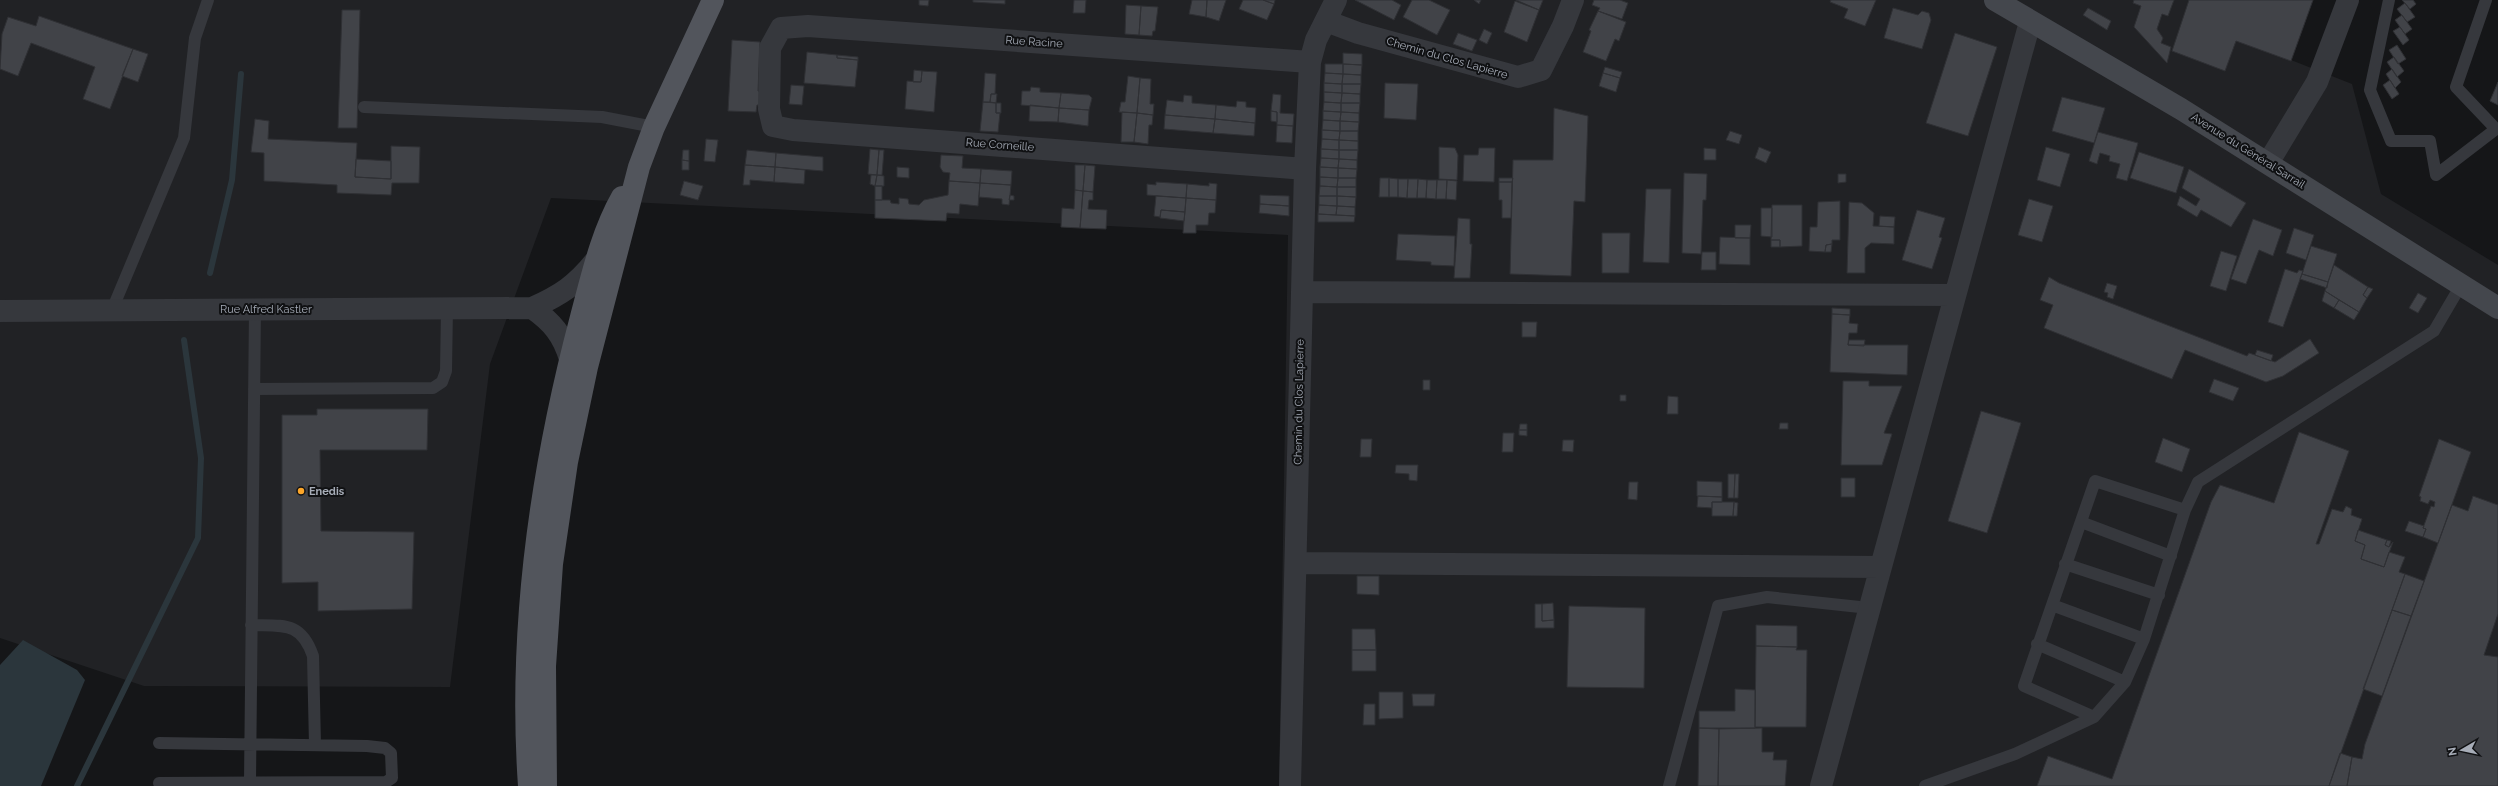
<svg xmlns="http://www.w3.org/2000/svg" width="2498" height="786" font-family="Raleway,sans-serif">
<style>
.built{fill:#212225}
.water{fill:#2b363c}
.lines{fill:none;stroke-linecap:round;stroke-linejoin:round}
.stream{stroke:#2b363c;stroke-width:6}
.building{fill:#414348;stroke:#2f3034}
.service{stroke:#36383d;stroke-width:12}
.minor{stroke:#36383d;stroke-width:22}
.tertiary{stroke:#36383d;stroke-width:22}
.secondary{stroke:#44474d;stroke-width:22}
.primary{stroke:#52555c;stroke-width:22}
.poi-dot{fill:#fca629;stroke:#101113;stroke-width:1.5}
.labels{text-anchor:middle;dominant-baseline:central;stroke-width:4;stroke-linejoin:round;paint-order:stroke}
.street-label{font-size:11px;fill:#a7adb8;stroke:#101113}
.poi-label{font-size:11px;font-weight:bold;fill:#a7adb8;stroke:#101113;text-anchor:start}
</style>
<rect width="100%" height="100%" fill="#151618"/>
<!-- built -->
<path class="built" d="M0 0H2313L2291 60 2352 84 2381 194 2498 265V786H1279L1288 235 551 198 490 364 450 687 144 686 0 638Z"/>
<!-- water -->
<path class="water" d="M23 640 77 670 85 680 41 786H0V665Z"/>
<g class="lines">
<!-- stream -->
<path class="stream" d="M210 273 232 180 241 74
M77 786 198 538 201 458 184 340"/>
</g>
<!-- building -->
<path class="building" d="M919 0H929L928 6 919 5Z
M973 0H1005V4L973 2Z
M1074 0H1086L1085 13H1073Z
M1192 0H1207L1206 17 1189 14Z
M1207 0H1226L1219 21 1206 17Z
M1243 0H1263L1274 4 1267 20 1239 9Z
M1263 0H1275L1274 4Z
M1355 0H1392L1401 5 1394 20Z
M1412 0H1429L1450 10 1437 35 1403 17Z
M1474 0H1481L1479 4Z
M1516 0H1543L1539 10Z
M1594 0H1620L1628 3 1622 19 1598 11 1600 8 1592 5Z
M1831 0H1876L1865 26 1844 18 1848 9 1830 2Z
M2134 0H2174L2168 16 2162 14 2157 29 2163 38 2161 43 2171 47 2167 63 2134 27 2141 6 2133 3Z
M2189 0H2313L2291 61 2236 41 2225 71 2172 51Z
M2402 0H2413L2416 4 2410 9Z
M1515 1 1539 10 1527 42 1504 32Z
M2405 3 2415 17 2407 22 2397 9Z
M1126 5 1141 6 1139 35 1125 34Z
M1141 6 1158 7 1155 31H1153L1152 36 1139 35Z
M1893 8 1918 15 1922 11 1929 13 1931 20 1922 49 1884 38Z
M2088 8 2111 21 2107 30 2083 15Z
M342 10H360L357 128H338Z
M1598 11 1626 22 1619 41 1615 39 1606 61 1583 52 1591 31 1589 30Z
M2402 15 2412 29 2405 34 2395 20Z
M39 16 133 49 110 109 83 99 95 67 31 43 18 76 0 69 2 34 8 17 36 26Z
M2400 27 2409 40 2403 45 2393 31Z
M1484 29 1492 33 1487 44 1479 40Z
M1458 33 1477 40 1472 51 1453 44Z
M1955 33 1997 47 1968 136 1926 123Z
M732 40 760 42 758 91 761 92V105H757L756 112 728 111Z
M2397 45 2406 59 2398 64 2389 50Z
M133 49 148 54 138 82 122 76Z
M807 52 837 55V58L858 60 855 87 804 83Z
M1343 53 1362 54V65L1343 64Z
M837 55 858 57V60L837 58Z
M2394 57 2404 71 2397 77 2387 62Z
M1325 64H1343V74L1325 73Z
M1343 64 1362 65 1361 75 1343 74Z
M1605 67 1622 72 1620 78 1603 73Z
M2392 69 2401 82 2395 88 2386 74Z
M914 70 922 71 921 82H913Z
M922 71 937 72 934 112 905 109 907 81 921 82Z
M985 73 996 74 995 94H991L990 102H983Z
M1325 73 1343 74 1342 84 1324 83Z
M1603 73 1620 78 1616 92 1599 86Z
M1343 74 1361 75V84H1342Z
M1128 76 1140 78 1137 113 1119 112 1121 102H1125Z
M1140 78 1151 79 1150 104H1154L1153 115 1137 113Z
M2390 80 2399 94 2392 99 2383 85Z
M2498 82V105L2490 101Z
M1324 83 1342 84V93L1324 92Z
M1385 83 1418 84 1416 120 1384 118Z
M1342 84H1361L1360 94 1342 93Z
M791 85 804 86 802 105 789 104Z
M1031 87 1040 88V92L1061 93 1059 108 1021 105 1022 91H1030Z
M1324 92 1342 93 1341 103 1324 102Z
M1061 93 1089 95 1092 98 1089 110 1059 108Z
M1342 93 1360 94V103H1341Z
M991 94H997L996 103 990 102Z
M1273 94 1281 95 1280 113 1294 114 1293 126 1277 125V112L1271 111Z
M1184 95 1192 96V103L1216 105 1215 119 1165 115 1167 100 1183 102Z
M2062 97 2105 108 2094 143 2052 131Z
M1237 101 1246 102V107L1256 108 1255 123 1215 119 1216 105 1236 107Z
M983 102 996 103V113H1000L998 132 980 131Z
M1324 102 1341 103V112L1323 111Z
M996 103H1001V113H996Z
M1341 103H1360L1359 113 1341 112Z
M1030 105 1059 108 1058 122 1029 121Z
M1059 108 1089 110 1088 126 1058 122Z
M1554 108 1588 116 1585 202 1574 201 1571 276 1510 274 1513 160H1553Z
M1271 111 1277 112V122L1271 121Z
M1323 111 1341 112 1340 121 1323 120Z
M1122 112 1137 113 1134 142H1121Z
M1341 112 1359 113V122L1340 121Z
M1137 113 1153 115 1152 125H1149L1148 144 1134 142Z
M1165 115 1215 119 1213 133 1164 129Z
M255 119 269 121 268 139 357 143 355 177 391 179V146L420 147 419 183H392L391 195 337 193V185L264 181V153L251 152Z
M1215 119 1255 123 1254 136 1213 133Z
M1323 120 1340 121V131L1322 130Z
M1340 121 1359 122 1358 131H1340Z
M1277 125 1293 126 1292 143 1276 142Z
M1322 130 1340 131 1339 140 1322 139Z
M1340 131H1358V141L1339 140Z
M1730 131 1742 135 1739 144 1726 140Z
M2098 132 2138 143 2127 181 2116 178 2120 164 2109 161 2110 156 2100 153 2097 164 2089 161Z
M706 139 718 140 715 162 704 161Z
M1322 139 1339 140V150L1321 149Z
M1339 140 1358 141V150H1339Z
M1439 147 1455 148 1458 155 1457 180 1439 179Z
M1759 147 1771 152 1766 163 1755 158Z
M2046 147 2070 154 2060 187 2037 180Z
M1479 148H1495L1494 182 1463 181 1464 155H1478Z
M1704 148 1716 149V160H1704Z
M870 149 879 150 877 175 868 174Z
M1321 149 1339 150V159L1321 158Z
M683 150H689V161L682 160Z
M747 150 776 153 775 167 745 165Z
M879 150H884L882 175H877Z
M1339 150H1358L1357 160 1339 159Z
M2139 152 2184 167 2176 193 2130 178Z
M776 153 823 157V171L775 167Z
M941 155 963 156 962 168 981 169 980 183 949 181 950 173 943 172 940 167Z
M1321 158 1339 159 1338 168 1320 167Z
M356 159 391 161V179L355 177Z
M1339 159 1357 160V169L1338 168Z
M682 160 689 161V170H682Z
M745 165 775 167 774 182 750 180V185H743Z
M1075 165H1085L1083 191 1075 190Z
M1085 165 1095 166 1093 192 1083 191Z
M775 167 805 170 804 184 774 182Z
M897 167 909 168V178L897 177Z
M1320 167 1338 168V178L1320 177Z
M1338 168 1357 169 1356 178H1338Z
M981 169 1012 171 1011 185 980 183Z
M2189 169 2246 203 2231 227 2201 210 2197 217 2177 205 2180 196 2196 206 2200 199 2182 188Z
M1684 173 1707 174 1706 200H1703L1701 254 1682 253Z
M1838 174H1846V182L1838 183Z
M871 175H877L875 186 870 184Z
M877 175 884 176V186H875Z
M1320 177 1338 178 1337 187 1320 186Z
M1338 178H1356V187H1337Z
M1380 178H1389V197H1379Z
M1389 178 1398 179V197H1389Z
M1499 178H1513L1512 182H1499Z
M1398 179H1408L1407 198 1398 197Z
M1408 179H1418L1417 198H1407Z
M1418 179 1427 180 1426 198H1417Z
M1427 180H1437L1436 199 1426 198Z
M1437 180H1447L1446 199H1436Z
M1447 180 1457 181 1456 200 1446 199Z
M684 181 703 186 698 200 680 195Z
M949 181 980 183 978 206 960 204 959 214 947 213 946 221 875 218V200H890L891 203 899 204V198L908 199 909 204 919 205 924 200 948 195Z
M1156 182 1187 184 1186 198 1147 195V184L1156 185Z
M1499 182H1512L1511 218H1502V200H1499Z
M980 183 1011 185 1009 205 1002 204V199L979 197Z
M1209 183 1217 184 1216 200 1186 198 1187 184 1209 186Z
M875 186H882V200H875Z
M1320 186 1337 187V196H1319Z
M1337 187H1356V197L1337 196Z
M1646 189H1671L1669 263 1643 262Z
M1075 190 1083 191 1080 228 1061 227 1062 208 1074 209Z
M1083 191 1093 192V200H1089L1088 209 1107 210 1106 229 1080 228Z
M1010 195 1014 196V200H1009Z
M1260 195 1289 196V206L1260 204Z
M1156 196 1186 198 1185 212 1161 210 1160 217 1154 216Z
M1319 196H1337V206L1319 205Z
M1337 196 1356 197 1355 207 1337 206Z
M1186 198 1216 200 1215 213H1209L1208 225H1196V233H1183Z
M2029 199 2053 206 2042 242 2018 235Z
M1840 201V240H1832V244L1826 245 1825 252 1809 251 1810 227H1817L1818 202Z
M1849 202 1862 203 1874 213 1873 226 1894 227V244L1871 243 1865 248V273H1847Z
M1260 204 1289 206V216L1259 213Z
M1319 205 1337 206 1336 215 1318 214Z
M1772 205H1802V246L1780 247V240H1771Z
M1337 206 1355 207V216L1336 215Z
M1761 208H1772V237L1761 236Z
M1161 210 1185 212 1184 221 1160 218Z
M1917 210 1945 218 1939 237 1942 238 1932 269 1902 260Z
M1318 214 1355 216 1354 222H1318Z
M1880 216 1895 217 1894 227 1879 226Z
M1458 218 1470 219V244H1472L1470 278H1454Z
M2253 219 2282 230 2273 256 2259 250 2246 284 2231 279Z
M1735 225H1751L1750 238H1735Z
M2294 228 2314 235 2306 260 2286 253Z
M1602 233H1630L1629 273H1602Z
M1398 234 1455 236 1454 266 1431 265V262L1396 260Z
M1720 237 1750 238V265L1719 264Z
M1771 240H1780V247H1771Z
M1832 244 1831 252H1825L1826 245Z
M2311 246 2337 254 2328 282 2302 274Z
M2221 251 2237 256 2226 291 2210 286Z
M1702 252H1716V270H1701Z
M2334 265 2368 287 2363 295 2367 298 2359 312 2325 291Z
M2285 269 2297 273 2299 270 2303 271 2283 327 2268 322Z
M2302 274 2328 282 2327 288 2300 279Z
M2049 277 2059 283 2247 356 2249 353 2275 362 2310 339 2319 353 2283 376 2266 382 2185 350 2172 379 2044 328 2053 305 2040 300Z
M2107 283 2117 286 2113 299 2107 297 2108 293 2104 292Z
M2368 287 2373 289 2367 298 2363 295Z
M2325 291 2339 300 2334 308 2322 301Z
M2418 293 2427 298 2418 313 2409 308Z
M2339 300 2359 312 2354 320 2334 308Z
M1832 308 1850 309V315L1832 314Z
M1832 314 1850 315 1849 323 1858 324 1857 333H1849L1848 345H1908L1907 375 1830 372Z
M1522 322H1537L1536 337H1522Z
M1849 340H1865L1864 346 1848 345Z
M2257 350 2273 355 2271 361 2255 355Z
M2214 379 2239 388 2233 401 2209 392Z
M1423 380H1430V390H1423Z
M1843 381H1869V386H1902L1884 433 1892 434 1882 465H1841Z
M1620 395H1626V401H1620Z
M1668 396 1678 397V414H1667Z
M317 409H428L427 450H320L321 531 414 532 412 609 318 611V582L282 583V415H317Z
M1981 411 2021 423 1987 533 1948 521Z
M1780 423H1788V429H1779Z
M1520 424H1527V430H1519Z
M1519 430H1527V436L1519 435Z
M2299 432 2349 451 2316 544H2319L2332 509 2343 512 2346 506 2352 509 2351 515 2362 519 2355 541 2365 545 2361 559 2384 567 2389 552 2405 557 2399 572 2405 574 2329 786H2037L2048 756 2112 779 2211 502 2220 485 2274 503Z
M1503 433H1514L1513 452H1502Z
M2163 438 2190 449 2182 472 2155 462Z
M1361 439H1372L1371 457H1360Z
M2439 439 2471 452 2438 543 2423 537 2426 529 2423 528 2431 506 2434 507 2435 502 2430 500 2428 504 2420 501 2421 497 2419 496Z
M1563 440H1574L1573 452 1562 451Z
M1396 465H1418L1417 481 1409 480V474L1395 473Z
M1728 474H1735L1734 498H1728Z
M1735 474H1739L1738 498H1734Z
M1841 478H1855V497H1841Z
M1697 481 1722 482V497L1697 496Z
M1629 482H1638L1637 500 1628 499Z
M1698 496 1722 497V502H1712V508L1697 507Z
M2473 496 2498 505V614L2484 655 2498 657V786H2347L2352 757 2362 759 2365 744 2452 505 2468 511Z
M1712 502H1734L1733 516H1712Z
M1734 502 1738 503 1737 516H1733Z
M2409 521 2424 526 2423 528 2426 529 2423 537 2405 531Z
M2358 530 2387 540 2385 545 2389 547 2393 542 2384 567 2361 559 2365 545 2355 541Z
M2387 540 2391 541 2389 547 2385 545Z
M2405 574 2424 581 2411 616 2392 610Z
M1357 576H1379V595L1357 594Z
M1553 603 1554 620 1542 621V604Z
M1535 604H1542V621L1554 620V628H1535Z
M1569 606 1645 608 1644 688 1567 687Z
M2392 610 2411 616 2382 696 2363 689Z
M1756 625 1797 626V647L1756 646Z
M1352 629H1375L1376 650H1352Z
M1756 646 1797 647 1796 650H1807L1806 727H1755Z
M1352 650H1376V671H1352Z
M1735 689 1755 690V728H1699V711H1735Z
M1379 692H1403V718L1379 719Z
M1412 694H1435L1434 706H1413Z
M1364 704H1375V725H1363Z
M1699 728 1719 729 1718 786H1698Z
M1762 728V752H1774L1773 760H1787L1785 786H1718L1719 729Z
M2340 753 2352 757 2347 786H2329Z"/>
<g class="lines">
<!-- service -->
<path class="service" d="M2389 0 2370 90 2391 141H2430L2436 175 2496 129 2456 87 2486 0
M364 107 602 117 654 127
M112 310 184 138 195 38 208 0
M254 389 433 388 442 382 446 371 447 308
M2081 522 2171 556
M2065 564 2159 595
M2052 605 2144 639
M251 625C283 626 301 621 313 656L315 745
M2037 644 2125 682
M2094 717 2024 686 2095 481 2185 510
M159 743 367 746 385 748 391 753 392 778 386 782 159 783
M250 781 255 309
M1669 786 1718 606 1767 597 1869 608
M1925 786 2015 754 2094 717 2125 682 2144 639 2185 510 2198 482 2434 331 2461 285"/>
<!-- minor -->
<path class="minor" d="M1326 21 1358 33 1518 77 1541 70 1563 26 1573 0
M1305 169 793 130 773 126 769 109 770 48 781 28 808 26 1310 62
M1302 292 1955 295
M532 308C552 322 563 335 570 359
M0 311 532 308C561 295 576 285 596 260
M1296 563 1881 567
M1290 786 1305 169 1310 62 1316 40 1336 0
M1821 786 2030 22"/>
<!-- tertiary -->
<path class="tertiary" d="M2268 163 2317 82 2348 0"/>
<!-- secondary -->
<path class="secondary" d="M1995 0 2181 109 2498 308"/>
<!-- primary -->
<path class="primary" d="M529 786C518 629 541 468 581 317 592 276 601 234 622 197
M546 786 545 666 552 564 567 462 587 367 639 167 654 127 713 0"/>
</g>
<!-- markers -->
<circle class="poi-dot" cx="301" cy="491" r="4"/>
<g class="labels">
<!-- street labels -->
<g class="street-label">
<text transform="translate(1034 42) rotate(4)">Rue Racine</text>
<text transform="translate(1447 58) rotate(16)">Chemin du Clos Lapierre</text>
<text transform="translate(1000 145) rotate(4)">Rue Corneille</text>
<text transform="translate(2248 151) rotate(32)">Avenue du Général Sarrail</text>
<text x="266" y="309">Rue Alfred Kastler</text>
<text transform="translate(1299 402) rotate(-89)">Chemin du Clos Lapierre</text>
</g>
<!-- poi labels -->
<g class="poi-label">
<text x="309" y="491">Enedis</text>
</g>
</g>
<!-- north arrow -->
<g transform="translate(2462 750) rotate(261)" stroke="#101113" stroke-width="3" paint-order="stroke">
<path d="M0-3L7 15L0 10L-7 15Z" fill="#a7adb8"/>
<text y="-6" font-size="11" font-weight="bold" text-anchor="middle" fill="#a7adb8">N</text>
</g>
</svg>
